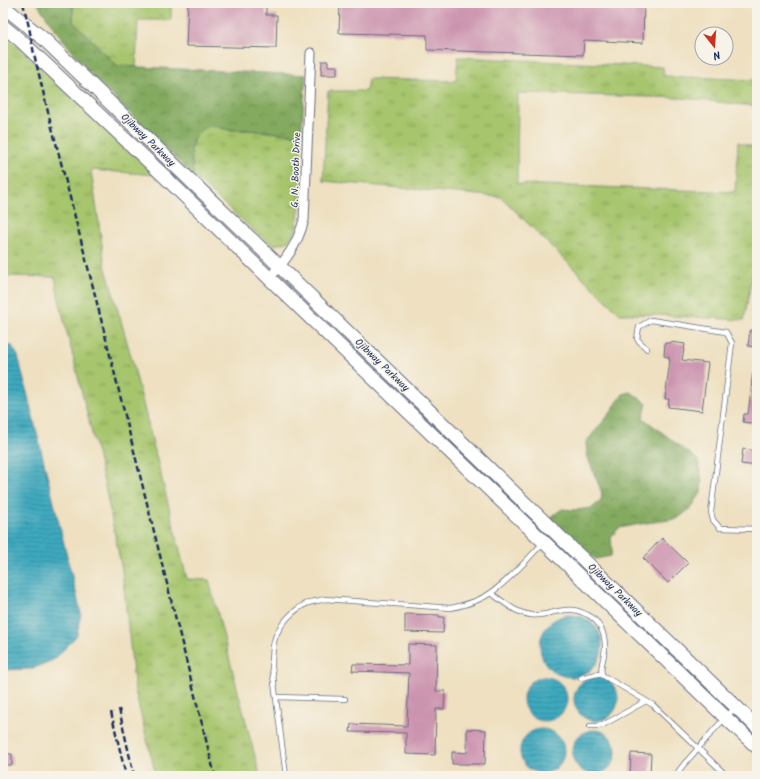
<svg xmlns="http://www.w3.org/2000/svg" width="760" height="779" font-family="Kalam,sans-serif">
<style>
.grass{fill:url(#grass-tufts);stroke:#607a65}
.forest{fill:url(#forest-crowns);stroke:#506c5f}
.water{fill:url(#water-rules);stroke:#2c6c8e}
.building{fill:#cb93ae}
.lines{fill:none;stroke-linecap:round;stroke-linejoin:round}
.service-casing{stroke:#656d80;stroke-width:6}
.minor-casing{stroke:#656d80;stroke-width:11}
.secondary-casing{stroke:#656d80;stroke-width:15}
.service{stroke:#fff;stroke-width:4.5}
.minor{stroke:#fff;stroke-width:9}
.secondary{stroke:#fff;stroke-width:13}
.rail{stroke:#1b2f5e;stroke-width:2.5;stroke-dasharray:6 3;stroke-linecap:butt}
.labels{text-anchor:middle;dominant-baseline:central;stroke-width:3;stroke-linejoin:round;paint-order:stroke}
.street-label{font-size:10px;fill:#1b2f5e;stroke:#f7f3e8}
</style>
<defs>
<pattern id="grass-tufts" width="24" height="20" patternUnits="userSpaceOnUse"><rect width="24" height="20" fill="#a6c56c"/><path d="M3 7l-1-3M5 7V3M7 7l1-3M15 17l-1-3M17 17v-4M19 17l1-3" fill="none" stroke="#86a05c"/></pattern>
<pattern id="forest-crowns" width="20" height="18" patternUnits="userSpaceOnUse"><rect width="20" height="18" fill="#84aa60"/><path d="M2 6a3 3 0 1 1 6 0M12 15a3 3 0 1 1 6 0" fill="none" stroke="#6b8b52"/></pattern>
<pattern id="water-rules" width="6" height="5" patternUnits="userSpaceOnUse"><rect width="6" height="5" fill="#3ea9be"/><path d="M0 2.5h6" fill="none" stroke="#338a9e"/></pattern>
</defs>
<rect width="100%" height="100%" fill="#f7f3e8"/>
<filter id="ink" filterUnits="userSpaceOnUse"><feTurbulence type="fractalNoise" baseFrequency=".025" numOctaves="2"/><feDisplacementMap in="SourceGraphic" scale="8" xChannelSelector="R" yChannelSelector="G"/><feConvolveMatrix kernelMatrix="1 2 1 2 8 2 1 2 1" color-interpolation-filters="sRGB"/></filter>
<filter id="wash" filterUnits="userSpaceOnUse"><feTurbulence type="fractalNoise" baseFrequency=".012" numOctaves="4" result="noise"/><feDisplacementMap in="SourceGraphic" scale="16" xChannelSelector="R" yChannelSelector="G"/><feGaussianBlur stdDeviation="0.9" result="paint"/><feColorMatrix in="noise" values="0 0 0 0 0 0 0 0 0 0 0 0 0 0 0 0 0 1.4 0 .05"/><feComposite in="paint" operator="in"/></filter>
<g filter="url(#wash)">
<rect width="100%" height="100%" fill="#eee0c0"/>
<!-- grass -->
<path class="grass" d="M73 3H171V20H138L136 67 118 66 73 22Z
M3 34 32 59 157 175 91 170 105 265 131 356 187 579 209 580 260 776H156L135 691 122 570 105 486 58 296 55 277 3 276Z
M458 57 663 67 664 76 756 80 754 106 682 98 518 93 517 184 735 192 738 142 757 148V274L753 272 744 320 637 314H620L501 197 323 181 328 91H366L368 79 456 81Z
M212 125 229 130H248L301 135 300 205 296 231 287 242 274 245 260 236 193 176C192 160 186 138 203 129 205 127 209 126 212 125Z"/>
<!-- forest -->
<path class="forest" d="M37 3H73V22L118 66 306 75 301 135 248 130H229L212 125 202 129 195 136 191 146 193 176 94 78 73 52 56 31Z
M631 392 647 404 643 418 698 460 702 480 701 493 691 508 677 519 646 523 619 528 611 537 612 550 611 556 595 559 552 520 551 517 562 509 576 510 592 508 601 501 602 493 587 456 586 442 607 417 623 394Z"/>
<!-- water -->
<path class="water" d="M3 342 12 346 18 356 81 613 77 635 55 659 32 669 3 670Z
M540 646a31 31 0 1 1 62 0a31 31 0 1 1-62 0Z
M523 699a22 22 0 1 1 44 0a22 22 0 1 1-44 0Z
M574 699a22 22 0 1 1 44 0a22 22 0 1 1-44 0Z
M520 751a22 22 0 1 1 44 0a22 22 0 1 1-44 0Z
M572 752a22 22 0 1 1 44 0a22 22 0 1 1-44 0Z"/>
<g id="blocks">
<!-- building -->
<path class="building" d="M188 3H266V15H277L276 48 186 46Z
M340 3H644L643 43 584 40 583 55 427 50V35L339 33Z
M322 61H328V66H337V75H321Z
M750 330 757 331V347L748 346Z
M671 342 685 344 682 360 708 363 702 411 668 407 669 399H665L670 360H669V357L664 356 665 343H670Z
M753 374H757V424L743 422 744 414H748Z
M743 449 757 451V466L741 464Z
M662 538 688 563 668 583 643 558Z
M405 614 439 615V617H444L443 633 405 632Z
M408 644 437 645 436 691H445L444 709H436L435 755 406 754V733L350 732 351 724 407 726 409 673 352 671 353 664 408 665Z
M467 729 486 730 485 764H452V752L467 753Z
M631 753 651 754 650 776H630Z
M3 754H12V765H3Z"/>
</g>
</g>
<g filter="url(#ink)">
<use href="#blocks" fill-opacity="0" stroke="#656d80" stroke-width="1"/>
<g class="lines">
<defs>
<path id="service" d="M647 349 637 339 639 327 651 320 726 332 732 343 711 512 713 520 720 528 757 529
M491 593C504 602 515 613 531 615 546 617 559 608 573 610 578 610 583 613 588 615 595 618 600 626 603 633 605 640 606 647 604 654 603 662 600 666 602 675
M581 678 597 674 602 675 653 705 727 776
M276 697 345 699
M590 726H596L603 725 646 701
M286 776 272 667C272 658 272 647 275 638 280 624 293 610 306 604 312 601 319 601 325 599L451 608C465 605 480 601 492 592 510 580 528 558 544 542
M676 776C680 767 688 760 694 753 707 738 720 722 735 708"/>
<path id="minor" d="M269 278C287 259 297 245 304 220L311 53"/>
<path id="secondary" d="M3 6 45 40 757 727
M3 26 20 40 163 175 269 278 544 542 725 717 757 747"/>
</defs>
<!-- service casing -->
<use href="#service" class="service-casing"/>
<!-- minor casing -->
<use href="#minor" class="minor-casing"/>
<!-- secondary casing -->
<use href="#secondary" class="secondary-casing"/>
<!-- service -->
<use href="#service" class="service"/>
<!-- minor -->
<use href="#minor" class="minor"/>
<!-- secondary -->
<use href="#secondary" class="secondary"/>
<!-- rail -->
<path class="rail" d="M23 3 29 27 34 54 48 112 93 287 215 776
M119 709 134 776
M111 712 126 776"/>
</g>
</g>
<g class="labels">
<!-- street labels -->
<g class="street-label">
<text transform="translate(148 140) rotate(44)">Ojibway Parkway</text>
<text transform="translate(296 170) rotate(-88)">G. N. Booth Drive</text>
<text transform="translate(382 365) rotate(44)">Ojibway Parkway</text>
<text transform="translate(615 590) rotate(44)">Ojibway Parkway</text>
</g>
</g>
<!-- margin -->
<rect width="760" height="779" fill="none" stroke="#f7f3e8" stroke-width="16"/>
<!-- north arrow -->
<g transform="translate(714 46) rotate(163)"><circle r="19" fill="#f7f3e8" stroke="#9fa5b1"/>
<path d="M0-3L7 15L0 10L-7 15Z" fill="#c8321e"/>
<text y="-6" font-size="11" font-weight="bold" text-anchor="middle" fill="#1b2f5e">N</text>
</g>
</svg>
